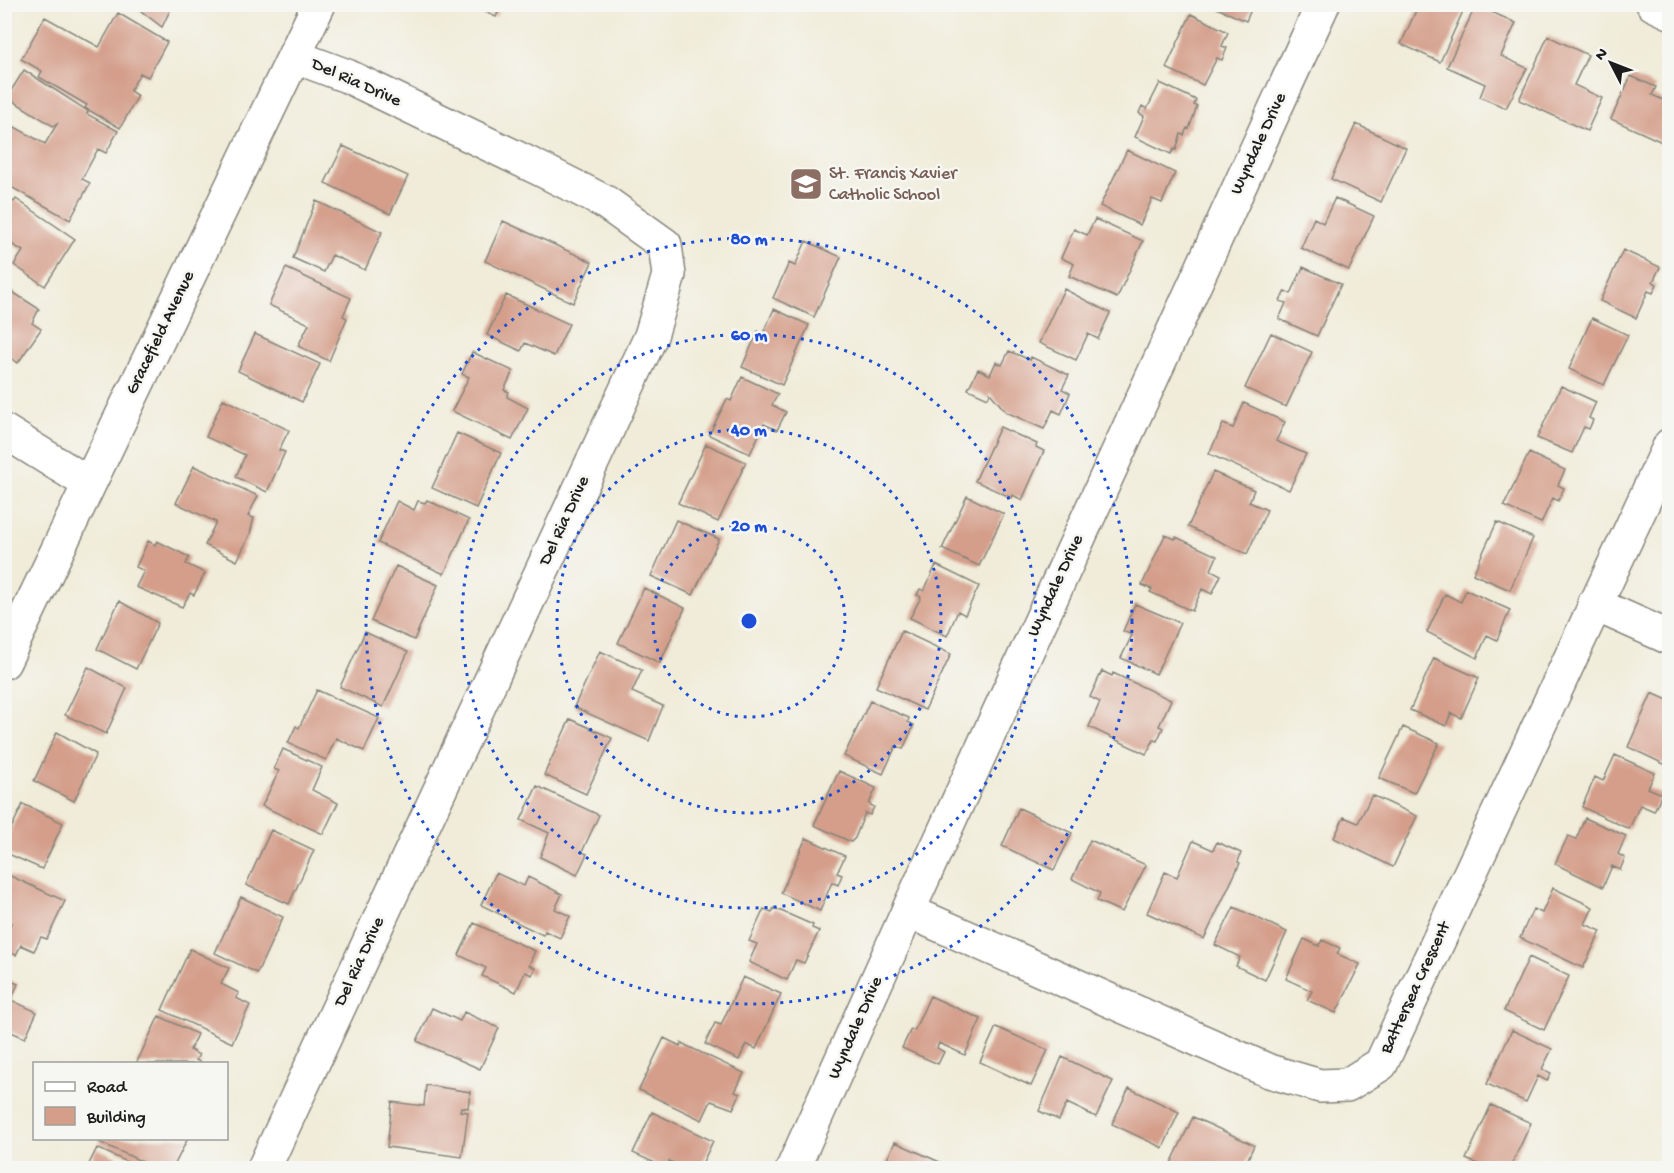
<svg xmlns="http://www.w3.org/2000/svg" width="1674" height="1173" font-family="'Gochi Hand',sans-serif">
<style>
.building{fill:#d49e8a}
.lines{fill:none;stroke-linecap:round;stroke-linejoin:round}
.minor-casing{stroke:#86847a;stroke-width:36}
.minor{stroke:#fff;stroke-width:33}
.ring{fill:none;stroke:#1d4ed8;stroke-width:3;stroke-dasharray:3 6}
.labels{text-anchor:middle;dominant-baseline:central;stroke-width:5;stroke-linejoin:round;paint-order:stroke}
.street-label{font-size:18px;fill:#1c1c1c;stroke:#f6f6f2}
.education-label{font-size:18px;fill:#785e54;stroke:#f6f6f2;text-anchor:start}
.centre{fill:#1d4ed8;stroke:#f6f6f2;stroke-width:3}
.ring-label{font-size:18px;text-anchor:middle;font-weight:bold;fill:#1d4ed8;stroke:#f6f6f2;stroke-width:5;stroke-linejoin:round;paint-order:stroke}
</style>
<rect width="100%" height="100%" fill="#f6f6f2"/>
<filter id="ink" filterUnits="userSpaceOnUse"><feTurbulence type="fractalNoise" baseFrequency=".0167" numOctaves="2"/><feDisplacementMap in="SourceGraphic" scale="12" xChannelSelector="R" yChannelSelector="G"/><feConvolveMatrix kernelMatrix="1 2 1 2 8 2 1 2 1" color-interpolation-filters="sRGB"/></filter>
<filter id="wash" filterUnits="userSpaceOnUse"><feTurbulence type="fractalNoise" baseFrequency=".008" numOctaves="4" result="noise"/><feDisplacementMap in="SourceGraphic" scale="24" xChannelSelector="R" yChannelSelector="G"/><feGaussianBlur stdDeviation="1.35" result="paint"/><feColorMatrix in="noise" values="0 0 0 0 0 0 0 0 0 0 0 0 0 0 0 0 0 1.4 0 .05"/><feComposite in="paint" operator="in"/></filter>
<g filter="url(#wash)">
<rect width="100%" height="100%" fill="#f0ecd9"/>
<g id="blocks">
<!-- building -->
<path class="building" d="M132 4H173L162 27Z
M467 4H502L496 17Z
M1419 4H1454L1464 9 1440 62 1401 44Z
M1210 5H1253L1246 21Z
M1476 5 1516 23 1501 56 1527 68 1506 108 1480 97 1485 84 1447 67Z
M118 13 167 42 148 77 140 73 130 91 138 96 120 128 85 108 87 105 39 77 42 71 21 59 45 17 99 47Z
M1191 14 1228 32 1222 46 1227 48 1222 60 1217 58 1203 85 1166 68Z
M1548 36 1588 55 1574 85 1602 98 1587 131 1519 100Z
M24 70 88 111 87 114 118 131 106 153 98 149 82 179 90 183 70 220 4 183 6 122 45 144 57 124 53 126 7 97Z
M1631 76 1656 87 1652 95 1670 103V126L1662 142 1611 119Z
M1160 83 1196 100 1194 105 1197 106 1189 129 1187 128 1184 135 1181 134 1176 150 1174 149 1171 154 1135 137 1144 116 1139 113 1142 106 1147 109Z
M1356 124 1406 148 1381 202 1331 179Z
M343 146 408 176 390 214 325 183Z
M1127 150 1175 173 1162 203 1152 199 1140 225 1100 206Z
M5 196 14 202 16 199 75 239 45 286 14 265 23 251 5 240Z
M1335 198 1374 216 1349 270 1301 248 1314 218 1323 223Z
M316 201 382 232 365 270 332 255 324 272 293 258Z
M1095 219 1143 241 1117 298 1069 276 1074 264 1061 258 1074 229 1087 235Z
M503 221 592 262 573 303 485 261Z
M806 241 841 257 814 317 773 298 789 263 795 266Z
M1623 250 1660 267 1653 282 1657 284 1653 293 1648 291 1636 318 1600 301Z
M1303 267 1341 284 1317 336 1279 319 1286 303 1280 301 1285 291 1291 294Z
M286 268 351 298 343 316 347 318 329 361 298 346 309 324 269 305Z
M1064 289 1110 313 1098 339 1088 334 1076 360 1039 343Z
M11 291 39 309 32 323 41 329 18 363 4 354V300Z
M506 295 569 324 554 356 525 343 521 351 487 335Z
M774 309 809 325 782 385 742 367 758 331 763 334Z
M1592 318 1628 335 1604 385 1569 369Z
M1271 333 1312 352 1286 407 1245 388Z
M255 334 320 364 302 402 238 371Z
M1009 351 1030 360 1031 357 1069 375 1062 389 1070 393 1061 414 1053 410 1044 429 1006 412 990 393 988 398 968 389 978 369 990 375 996 362 1002 365Z
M472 352 513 371 504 390 509 392 507 397 528 408 512 440 452 411 469 377 462 374Z
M742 377 778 394 772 405 786 412 777 430 764 424 750 454 709 435 727 399 731 401Z
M1561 386 1596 402 1589 418 1593 420 1589 429 1584 427 1572 453 1537 438Z
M223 399 289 430 279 450 285 452 267 492 236 477 245 455 206 437Z
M1244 403 1285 422 1276 441 1306 454 1289 490 1209 454 1223 424 1233 428Z
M1000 427 1037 444 1036 447 1044 451 1022 500 1013 495 1012 498 975 481Z
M457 433 501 453 476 508 432 488Z
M706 444 746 462 718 522 678 503Z
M1529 453 1565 470 1558 485 1564 488 1558 501 1553 498 1541 523 1504 506Z
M194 466 258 496 248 516 254 518 250 534 237 561 205 545 216 522 176 503Z
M1213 472 1254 490 1249 502 1267 510 1247 554 1188 527Z
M967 496 1004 514 979 566 942 549Z
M427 500 469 520 444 574 378 543 397 501 414 510 418 501 425 503Z
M676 520 719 539 693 595 651 576Z
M1497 522 1533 538 1510 590 1473 574Z
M1165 535 1175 539 1176 537 1217 556 1211 570 1221 575 1212 594 1202 589 1192 611 1150 592 1152 589 1142 585Z
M148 541 155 545 157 541 189 557 186 564 205 573 194 595 190 593 182 607 136 587 144 571 136 567Z
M936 565 979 586 965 615 958 611 947 636 910 618 921 597 917 595 920 589 924 591Z
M396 566 438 585 414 640 371 621Z
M644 588 685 608 660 663 618 643Z
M1466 590 1510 610 1497 640 1487 635 1477 658 1427 632 1445 594 1461 602Z
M119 601 158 623 136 669 97 649Z
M1135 604 1180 623 1156 674 1121 658 1132 635 1123 631Z
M902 631 951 654 925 710 876 687Z
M365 632 408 652 383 707 340 687Z
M600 651 642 670 632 692 663 706 649 741 574 707Z
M1434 658 1479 678 1461 718 1451 713 1446 726 1410 710Z
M88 667 127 688 106 734 65 715Z
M1102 671 1112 676 1113 673 1171 700 1159 726 1163 728 1157 741 1154 740 1146 754 1089 727 1100 702 1090 697Z
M317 690 379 718 364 751 336 738 326 760 288 743 296 726 299 728Z
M1652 693 1670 701V758L1666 765 1628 747Z
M870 701 909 718 908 722 914 725 903 749 896 746 883 774 844 756Z
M570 719 612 738 586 794 544 775Z
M1403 727 1439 743 1414 793 1379 778Z
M57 732 96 754 74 801 34 781Z
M283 749 322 767 312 790 338 803 323 834 262 806 279 771 274 769Z
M1615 755 1655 773 1648 788 1662 794 1654 811 1640 805 1629 829 1582 807 1595 777 1603 781Z
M839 771 876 788 869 804 874 807 870 815 865 813 855 838 851 842 814 825Z
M537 786 599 815 582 852 587 854 577 875 540 857 549 833 521 820Z
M1372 795 1417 816 1393 867 1334 838 1344 817 1358 823Z
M23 804 63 823 42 869 4 852V843Z
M1019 808 1072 833 1054 870 1002 846Z
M1585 818 1626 836 1618 854 1625 858 1620 870 1612 866 1603 887 1555 864 1568 836 1576 839Z
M271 830 314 850 289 904 246 885Z
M806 838 845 856 837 873 842 875 838 885 832 882 820 911 781 893Z
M1090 840 1146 865 1122 912 1097 901 1100 893 1072 879Z
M1193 841 1213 850 1217 842 1241 853 1238 862 1240 863 1204 939 1147 913 1165 872 1177 877Z
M4 873 65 901 47 939 41 937 34 951 21 945 16 955 4 950 7 938 5 937 11 923 4 920Z
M496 873 524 886 528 877 562 894 555 909 570 916 560 938 545 931 543 935 481 905Z
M1553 888 1593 907 1585 924 1601 931 1583 968 1520 938 1533 909 1542 913Z
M241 897 283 917 257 973 215 953Z
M1234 907 1287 932 1265 980 1236 966 1240 957 1215 945Z
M774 908 813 925 812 928 819 931 804 963 796 960 787 980 749 962 757 944 749 941 764 909 772 912Z
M474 923 535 951 529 965 535 968 532 975 525 972 516 992 482 976 486 968 459 955Z
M1304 939 1319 946 1322 940 1340 948 1337 954 1360 964 1336 1013 1307 1000 1312 991 1286 979Z
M190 949 229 968 221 984 239 993 236 998 250 1005 232 1043 162 1010Z
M1529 957 1569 976 1544 1030 1504 1011Z
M743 977 781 994 756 1049 746 1044 739 1060 705 1044 715 1023 721 1025Z
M4 978 18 984 11 1000 37 1012 25 1038 4 1029Z
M930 996 981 1019 965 1055 939 1043 937 1048 944 1052 938 1064 902 1048 911 1029 914 1031Z
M432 1008 460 1021 464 1012 499 1028 480 1069 417 1041Z
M159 1016 197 1034 190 1050 199 1055 196 1060 203 1064H136Z
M996 1027 1048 1050 1031 1086 980 1062Z
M1512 1030 1552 1049 1542 1069 1551 1073 1547 1081 1538 1076 1526 1102 1487 1084Z
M664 1038 680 1046 681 1043 744 1073 735 1092 740 1094 733 1109 711 1101 702 1120 639 1090Z
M1062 1057 1113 1081 1096 1117 1067 1103 1059 1120 1039 1111Z
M426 1085 470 1092 468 1108 461 1107 460 1111 468 1112 462 1157 387 1147 392 1102 424 1106Z
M1129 1088 1179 1112 1163 1148 1112 1124Z
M1491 1105 1531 1123 1510 1168H1487L1466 1159Z
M652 1112 713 1141 700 1168H685L669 1161 666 1168 633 1153Z
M1193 1117 1254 1145 1244 1168H1169Z
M101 1138H188L173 1168H156L99 1142Z
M895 1142 953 1168H883Z
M97 1148 136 1166 135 1168H87Z
M479 1165V1168H451V1167Z"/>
</g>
</g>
<g filter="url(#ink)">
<use href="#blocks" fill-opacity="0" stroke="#86847a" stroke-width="1.5"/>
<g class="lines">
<defs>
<path id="minor" d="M1653 4 1670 12
M4 431 88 483
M1594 604 1670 638
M4 662 319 4
M908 911 1269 1071 1320 1086 1347 1085 1381 1064 1670 445
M264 1168 651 336 669 275 665 245 605 202 544 171 347 76 296 57
M793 1168 908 911 1323 4"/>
</defs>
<!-- minor casing -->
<use href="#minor" class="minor-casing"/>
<!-- minor -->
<use href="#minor" class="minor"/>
</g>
</g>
<!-- distance rings -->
<g class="ring">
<circle cx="749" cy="621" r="96"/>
<circle cx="749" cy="621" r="192"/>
<circle cx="749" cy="621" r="287"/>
<circle cx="749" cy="621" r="383"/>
</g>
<!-- icons -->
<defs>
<symbol id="school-square" viewBox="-11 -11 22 22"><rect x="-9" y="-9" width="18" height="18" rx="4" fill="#8d6e63" stroke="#f6f6f2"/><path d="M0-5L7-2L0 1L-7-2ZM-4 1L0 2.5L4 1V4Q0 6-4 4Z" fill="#fff"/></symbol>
</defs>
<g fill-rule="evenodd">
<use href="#school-square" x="787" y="165" width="38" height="38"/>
</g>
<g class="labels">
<!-- street labels -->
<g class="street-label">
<text transform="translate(356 83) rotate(24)">Del Ria Drive</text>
<text transform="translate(1259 144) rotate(-65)">Wyndale Drive</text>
<text transform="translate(161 333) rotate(-64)">Gracefield Avenue</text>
<text transform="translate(565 521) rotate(-65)">Del Ria Drive</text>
<text transform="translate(1056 586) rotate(-65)">Wyndale Drive</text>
<text transform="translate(360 962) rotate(-65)">Del Ria Drive</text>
<text transform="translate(1416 988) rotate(-65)">Battersea Crescent</text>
<text transform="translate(856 1028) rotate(-66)">Wyndale Drive</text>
</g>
<!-- education labels -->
<g class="education-label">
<text x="829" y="174">St. Francis Xavier<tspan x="829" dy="21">Catholic School</tspan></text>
</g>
</g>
<circle cx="749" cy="621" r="9" class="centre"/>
<g class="ring-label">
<text x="749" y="244">80 m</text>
<text x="749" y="340">60 m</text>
<text x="749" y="435">40 m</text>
<text x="749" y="531">20 m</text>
</g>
<!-- margin -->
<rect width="1674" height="1173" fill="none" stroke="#f6f6f2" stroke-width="24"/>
<!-- legend -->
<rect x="33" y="1062" width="195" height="78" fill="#f6f6f2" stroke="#9f9f9c" stroke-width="1.5"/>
<rect x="45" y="1082" width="30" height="9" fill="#ffffff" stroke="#9f9f9c" stroke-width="1.5"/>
<text x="87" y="1092" font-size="18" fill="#1c1c1c">Road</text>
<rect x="45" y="1107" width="30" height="18" fill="#d49e8a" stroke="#9f9f9c" stroke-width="1.5"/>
<text x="87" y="1122" font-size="18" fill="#1c1c1c">Building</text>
<!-- north arrow -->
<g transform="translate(1611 63) rotate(312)" stroke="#f6f6f2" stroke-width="4.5" paint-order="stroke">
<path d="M0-4.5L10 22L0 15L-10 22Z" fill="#1c1c1c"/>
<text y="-9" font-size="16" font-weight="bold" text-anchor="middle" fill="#1c1c1c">N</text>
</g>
</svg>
